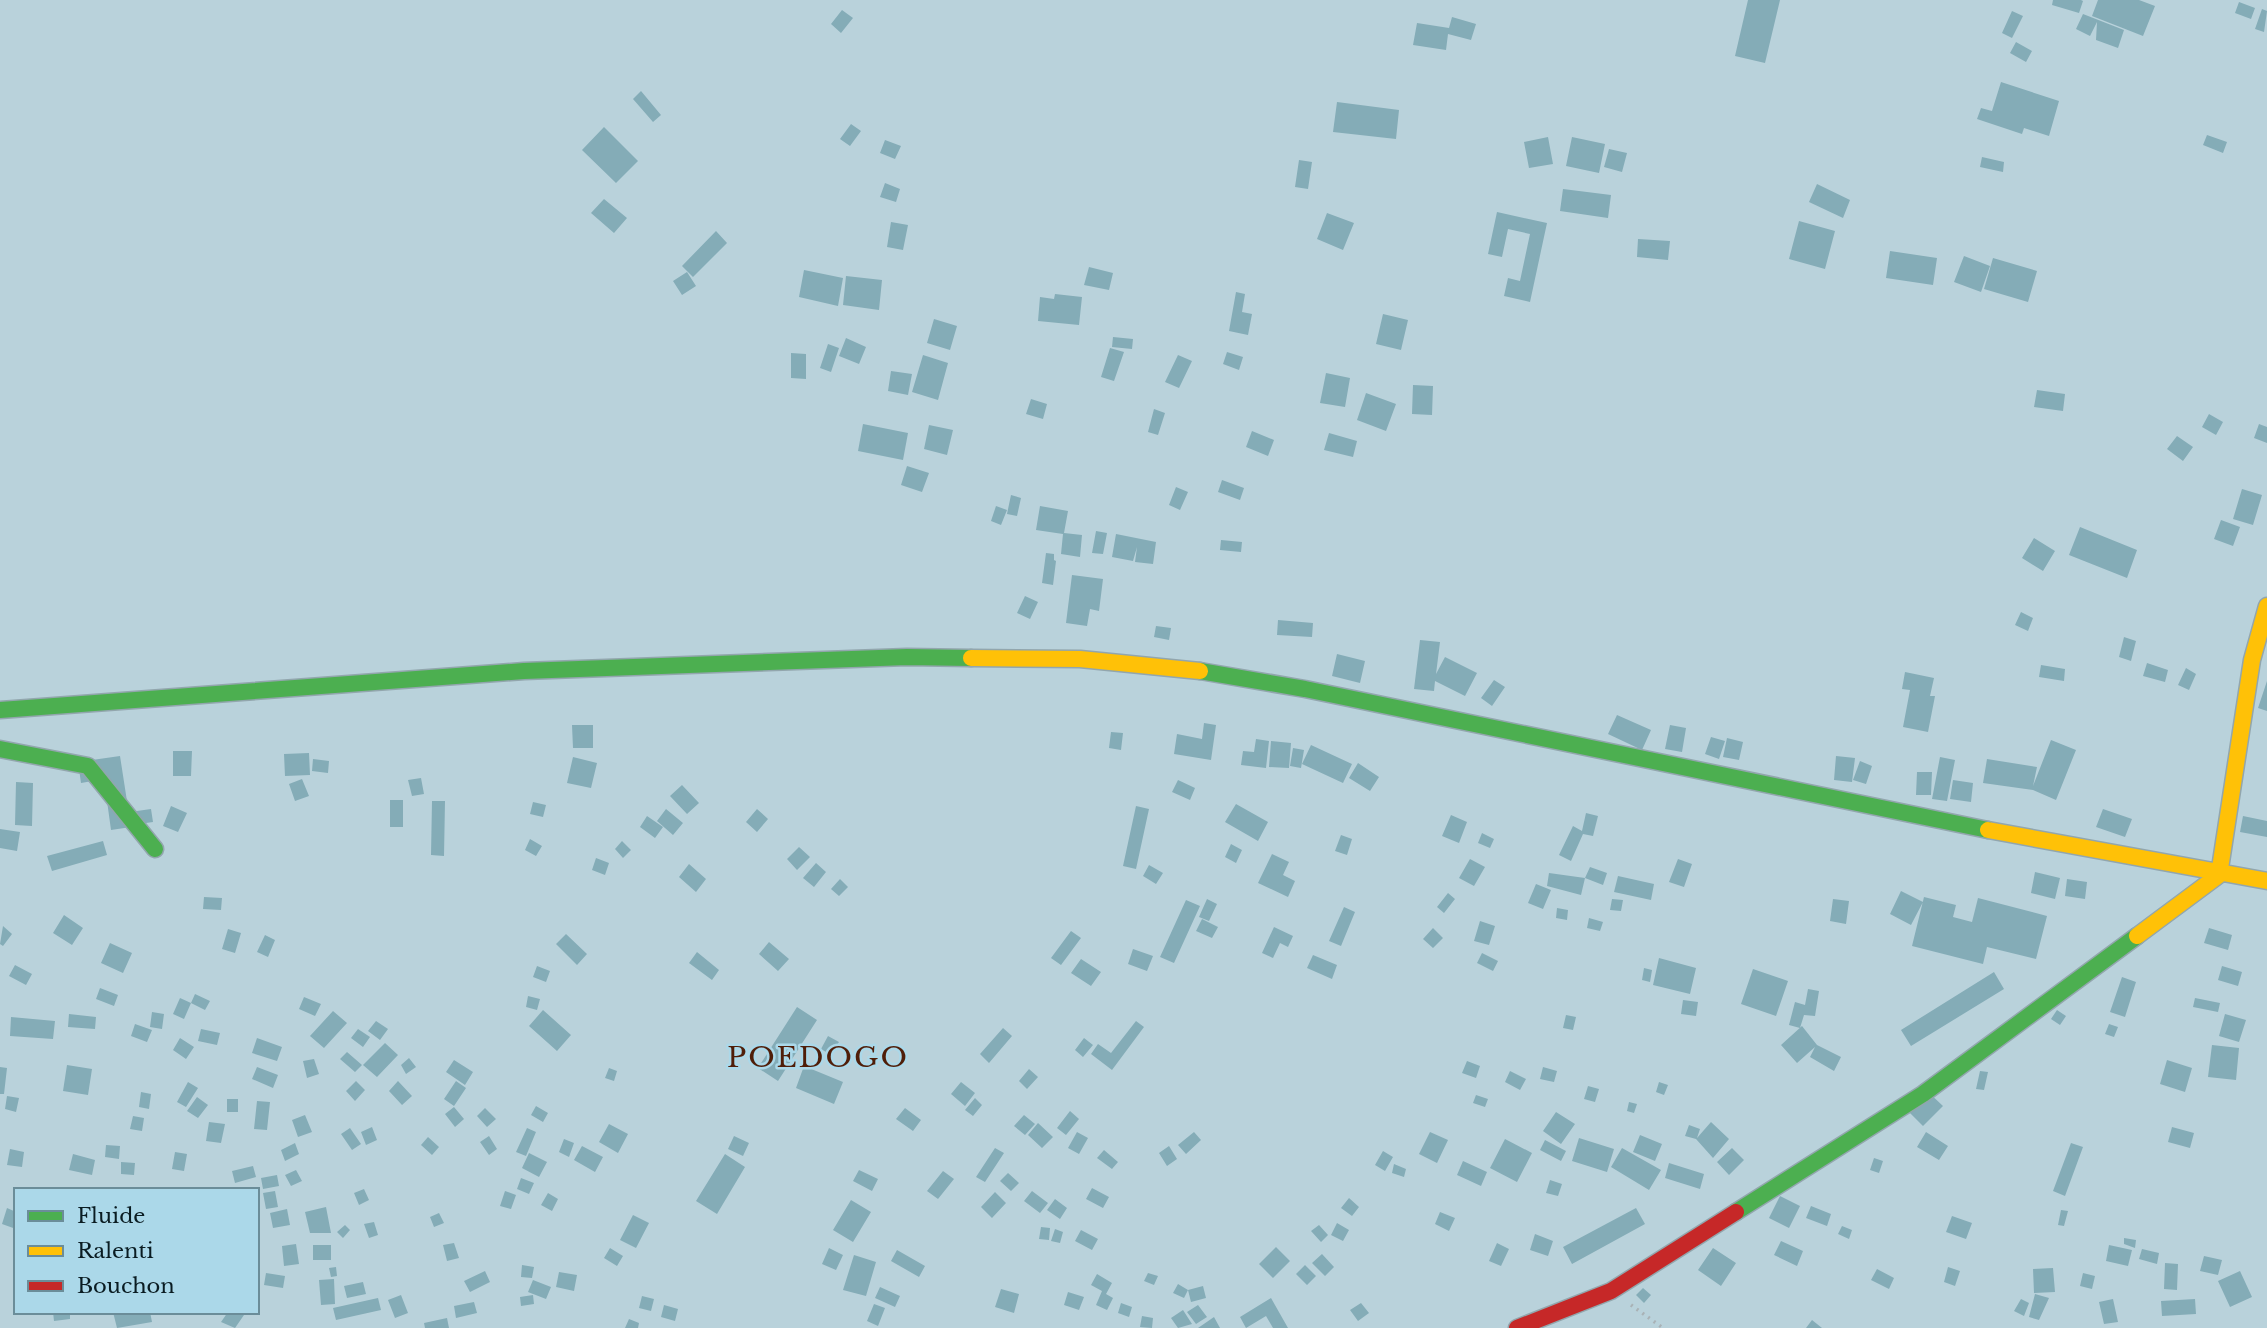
<svg xmlns="http://www.w3.org/2000/svg" width="2267" height="1328" font-family="'Libre Baskerville',serif">
<style>
.building{fill:#84acb7}
.lines{fill:none;stroke-linecap:round;stroke-linejoin:round}
.fast-casing{stroke:#92a6ad;stroke-width:19}
.slow-casing{stroke:#92a6ad;stroke-width:19}
.jam-casing{stroke:#92a6ad;stroke-width:19}
.path{stroke:#a9b2b6;stroke-width:3.5;stroke-dasharray:2 5;stroke-linecap:butt}
.fast{stroke:#4caf50;stroke-width:16}
.slow{stroke:#ffc107;stroke-width:16}
.jam{stroke:#c62828;stroke-width:16}
.labels{text-anchor:middle;dominant-baseline:central;stroke-width:5;stroke-linejoin:round;paint-order:stroke}
.quarter-label{font-size:28px;letter-spacing:2px;fill:#4f1e09;stroke:#abd8e9}
</style>
<rect width="100%" height="100%" fill="#b9d2db"/>
<!-- building -->
<path class="building" d="M1748 0H1780L1765 63 1735 56Z
M2053 0H2081L2083 1 2079 13 2052 5Z
M2098 0H2139L2155 6 2143 36 2092 16Z
M2239 2 2255 8 2251 19 2235 13Z
M2262 9 2267 11 2264 32 2255 29Z
M842 10 853 18 841 33 831 24Z
M2012 11 2023 16 2012 38 2002 33Z
M2083 14 2124 30 2118 48 2096 40 2097 22 2090 36 2076 29Z
M1452 17 1476 24 1471 40 1448 34 1446 50 1413 45 1417 23 1449 28Z
M2016 42 2032 51 2026 62 2010 53Z
M2001 82 2059 101 2049 136 2024 128 2022 134 1977 119 1981 108 1992 111Z
M641 91 661 115 653 122 633 99Z
M1337 102 1399 110 1396 139 1333 132Z
M851 124 861 131 850 146 840 139Z
M604 127 638 161 616 183 582 150Z
M2207 135 2227 142 2223 153 2203 145Z
M1548 137 1553 164 1529 168 1524 142Z
M1572 137 1605 144 1599 173 1566 166Z
M885 140 901 146 895 159 880 153Z
M1609 149 1627 153 1622 172 1604 167Z
M1982 157 2004 162 2003 172 1980 167Z
M1299 160 1312 162 1308 189 1295 187Z
M885 183 900 189 896 202 880 197Z
M1817 184 1850 200 1843 218 1809 202Z
M1563 189 1611 195 1608 218 1560 211Z
M604 199 627 218 614 233 591 213Z
M1497 212 1547 223 1530 302 1504 296 1508 278 1520 281 1530 234 1508 229 1502 257 1488 254Z
M1327 213 1354 223 1343 250 1317 239Z
M1799 221 1835 231 1825 269 1789 259Z
M891 222 908 225 903 250 887 247Z
M716 231 727 243 693 277 682 266Z
M1638 239 1670 241 1668 260 1637 257Z
M1890 251 1937 258 1933 285 1886 278Z
M1964 256 1990 266 1981 292 1954 282Z
M1993 258 2037 271 2028 302 1984 289Z
M1089 267 1113 273 1109 290 1084 285Z
M804 270 843 278 838 306 799 297Z
M687 272 696 286 682 295 673 281Z
M846 276 882 280 879 310 843 305Z
M1236 292 1245 294 1242 312 1252 314 1248 335 1229 331Z
M1055 294 1082 297 1079 325 1038 321 1040 297 1054 299Z
M1383 314 1408 320 1401 350 1376 344Z
M934 319 957 326 950 350 927 343Z
M1113 337 1133 339 1132 349 1112 347Z
M846 338 866 347 859 364 839 356Z
M828 344 839 348 831 372 820 368Z
M1110 348 1124 352 1114 381 1101 377Z
M1227 352 1243 357 1239 370 1223 364Z
M791 353 806 354V379L791 378Z
M923 355 948 363 938 400 912 392Z
M1178 355 1192 361 1179 388 1165 382Z
M891 371 912 374 908 395 888 391Z
M1326 373 1350 378 1345 407 1320 403Z
M1413 385 1433 386 1432 415 1412 414Z
M2037 390 2065 394 2063 411 2034 407Z
M1366 393 1396 404 1386 431 1357 420Z
M1031 399 1047 404 1043 419 1026 414Z
M1154 409 1165 413 1158 435 1148 432Z
M2209 414 2223 422 2216 435 2202 427Z
M863 424 908 433 903 460 858 451Z
M2259 424 2267 427V443L2254 438Z
M929 425 953 430 947 455 924 449Z
M1252 431 1274 440 1268 456 1246 447Z
M1329 433 1357 441 1353 457 1324 450Z
M2177 436 2193 447 2183 461 2167 449Z
M907 466 929 473 922 492 901 485Z
M1222 480 1244 488 1240 500 1218 492Z
M1176 487 1188 492 1180 510 1169 505Z
M2242 489 2262 495 2253 525 2233 519Z
M1011 495 1021 498 1017 516 1007 514Z
M996 506 1007 510 1001 525 991 521Z
M1040 506 1068 511 1064 533 1082 535 1080 557 1061 554 1063 534 1036 530Z
M2221 520 2240 527 2233 546 2214 539Z
M2080 527 2137 550 2127 578 2069 555Z
M1096 531 1107 533 1103 554 1092 553Z
M1116 534 1156 542 1153 564 1135 562 1137 547 1133 561 1112 557Z
M2034 538 2055 551 2043 571 2022 558Z
M1221 540 1242 542 1241 552 1220 550Z
M1046 553 1054 554V560L1056 561 1053 585 1042 583Z
M1072 575 1103 579 1099 611 1090 609 1087 626 1066 623Z
M1025 596 1038 602 1030 619 1017 613Z
M2021 612 2033 618 2028 631 2015 625Z
M1278 620 1313 623 1312 637 1277 635Z
M1156 626 1171 628 1169 640 1154 637Z
M2124 637 2136 641 2131 661 2119 657Z
M1420 640 1440 642 1436 674 1445 657 1477 673 1465 696 1435 681 1434 691 1414 689Z
M1337 654 1365 661 1360 683 1332 676Z
M2147 663 2168 670 2165 682 2143 676Z
M2041 665 2065 669 2064 681 2039 677Z
M2186 668 2196 674 2189 690 2178 685Z
M1905 672 1934 678 1930 696H1935L1928 732 1903 727 1910 690 1902 689Z
M1494 680 1505 687 1492 706 1481 698Z
M2267 681V711L2258 708Z
M1617 715 1651 730 1642 750 1608 734Z
M1204 723 1216 725 1211 760 1174 754 1177 734 1202 739Z
M572 725H593V748H573Z
M1670 725 1686 728 1682 752 1665 749Z
M1111 732 1123 733 1121 750 1109 748Z
M1711 737 1725 741 1719 759 1705 754Z
M1727 738 1743 742 1739 760 1723 757Z
M1256 739 1269 741 1266 768 1241 765 1243 751 1254 752Z
M2051 740 2076 750 2056 800 2033 790 1983 783 1987 759 2037 767 2033 786Z
M1271 741 1291 743 1289 768 1269 767Z
M1311 745 1352 764 1343 783 1302 764Z
M1293 748 1304 750 1301 768 1290 766Z
M173 751H192L191 776H173Z
M309 753 310 775 285 776 284 754Z
M120 756 131 827 111 830 104 779 81 783 78 762Z
M1836 756 1855 758 1852 782 1834 780Z
M573 757 597 763 591 788 567 783Z
M1940 757 1955 760 1947 801 1932 799Z
M313 759 329 761 328 773 312 771Z
M1860 761 1872 766 1866 784 1853 780Z
M1358 763 1379 777 1370 791 1349 778Z
M1917 772H1932L1931 795H1916Z
M421 778 424 794 412 796 408 780Z
M302 779 309 796 295 801 289 784Z
M1178 780 1195 788 1190 800 1172 792Z
M1953 780 1973 783 1971 802 1950 799Z
M16 782 33 783 32 826 15 825Z
M682 785 699 803 687 814 670 796Z
M390 800H403V827H390Z
M432 801H445L444 856 431 855Z
M533 802 546 805 543 817 530 814Z
M1236 804 1268 822 1258 841 1225 822Z
M171 806 187 813 178 832 163 826Z
M1136 806 1149 809 1136 869 1123 866Z
M151 809 153 822 132 825 130 812Z
M666 809 683 823 673 835 657 821Z
M757 809 768 819 757 832 746 822Z
M2103 809 2132 819 2125 837 2096 827Z
M1586 813 1598 816 1593 836 1583 834 1571 861 1559 855 1573 826 1582 831Z
M1451 815 1467 822 1459 843 1442 836Z
M647 816 663 827 655 838 640 827Z
M2243 816 2267 821V837L2240 832Z
M0 829 20 832 17 851 0 848Z
M1482 833 1494 839 1490 848 1478 843Z
M1341 835 1352 839 1347 855 1335 851Z
M530 839 542 846 536 856 525 850Z
M103 841 107 855 52 871 47 856Z
M622 841 631 850 623 858 615 849Z
M1231 844 1242 850 1236 863 1225 857Z
M799 847 810 857 797 870 787 859Z
M1272 854 1289 862 1283 875 1295 881 1288 897 1258 883Z
M596 858 609 863 605 875 592 870Z
M1470 859 1485 867 1474 886 1459 878Z
M1678 859 1692 864 1684 887 1669 882Z
M816 863 826 872 814 887 803 878Z
M689 864 706 879 696 892 679 877Z
M1149 865 1163 873 1156 884 1143 876Z
M1590 867 1607 873 1603 885 1585 878Z
M2035 872 2060 878 2055 899 2031 893Z
M1549 873 1585 878 1581 895 1547 886Z
M1618 876 1654 884 1651 900 1614 892Z
M840 879 848 887 839 896 831 889Z
M2067 879 2087 882 2085 899 2065 896Z
M1536 884 1551 890 1543 909 1528 903Z
M1901 891 1923 902 1911 925 1890 914Z
M1448 893 1455 899 1444 913 1437 907Z
M204 897 222 898 221 910 203 909Z
M1924 897 1956 905 1953 917 1972 922 1978 898 2047 916 2036 959 1987 947 1983 964 1912 946Z
M1207 899 1217 904 1209 921 1199 917Z
M1612 899 1623 900 1621 911 1610 910Z
M1833 899 1849 901 1846 924 1830 921Z
M1186 900 1200 906 1174 963 1160 957Z
M1344 907 1355 912 1341 946 1329 941Z
M1557 908 1568 910 1567 920 1556 918Z
M64 915 83 928 72 945 53 933Z
M1589 918 1603 922 1600 931 1587 928Z
M1202 919 1218 927 1212 938 1196 931Z
M1480 921 1495 926 1489 945 1474 941Z
M3 926 12 934 3 946 0 944Z
M1274 927 1293 936 1288 947 1280 943 1273 958 1262 953Z
M1433 928 1443 938 1433 948 1423 939Z
M2209 928 2232 935 2228 950 2204 943Z
M228 929 241 933 235 953 222 949Z
M1071 931 1081 938 1061 965 1051 958Z
M566 934 587 954 577 965 556 944Z
M265 935 275 940 268 957 257 952Z
M769 942 789 959 778 971 759 954Z
M110 943 132 953 123 973 101 963Z
M1133 949 1153 956 1147 971 1128 964Z
M697 952 719 970 712 980 689 963Z
M1482 953 1498 961 1493 971 1477 963Z
M1313 955 1337 965 1332 979 1307 968Z
M1659 958 1696 968 1690 994 1653 985Z
M1081 959 1101 972 1091 986 1071 973Z
M15 965 32 974 26 985 9 976Z
M537 966 550 971 546 982 533 977Z
M2222 966 2242 972 2238 986 2218 980Z
M1644 968 1652 970 1650 982 1642 980Z
M1753 969 1788 981 1776 1016 1741 1004Z
M1994 972 2004 989 1911 1046 1901 1030Z
M2122 977 2136 982 2125 1017 2110 1012Z
M100 988 118 995 114 1006 96 999Z
M1808 989 1819 991 1815 1016 1804 1015 1800 1028 1789 1025 1795 1002 1805 1005Z
M195 994 210 1001 205 1010 191 1003Z
M528 996 540 999 537 1010 526 1007Z
M304 997 321 1004 315 1016 299 1009Z
M180 998 191 1003 184 1019 173 1014Z
M2195 998 2220 1003 2218 1012 2193 1007Z
M1683 1000 1698 1002 1696 1016 1681 1014Z
M797 1007 817 1020 778 1081 758 1068Z
M543 1010 571 1035 557 1051 529 1026Z
M2057 1010 2066 1016 2060 1025 2051 1019Z
M333 1011 347 1023 324 1048 310 1036Z
M152 1012 164 1014 162 1029 150 1027Z
M69 1014 96 1017 95 1029 68 1027Z
M2225 1014 2246 1020 2239 1042 2219 1036Z
M1566 1015 1576 1017 1573 1030 1563 1028Z
M11 1017 55 1021 53 1039 10 1036Z
M376 1021 388 1029 380 1040 368 1031Z
M1136 1021 1144 1027 1112 1070 1091 1054 1098 1044 1111 1053Z
M135 1024 152 1030 147 1042 131 1036Z
M2109 1024 2118 1027 2114 1037 2105 1034Z
M1802 1026 1817 1045 1841 1057 1834 1071 1810 1057 1815 1047 1797 1063 1781 1045Z
M1003 1028 1012 1036 989 1063 980 1054Z
M201 1029 220 1033 217 1045 198 1041Z
M358 1029 370 1037 363 1047 351 1038Z
M828 1036 839 1042 831 1055 821 1049Z
M180 1038 194 1047 186 1059 173 1050Z
M257 1038 282 1047 277 1061 252 1053Z
M1084 1038 1093 1045 1083 1057 1075 1050Z
M385 1043 398 1055 377 1077 363 1065Z
M2212 1045 2239 1048 2236 1080 2208 1077Z
M347 1052 362 1065 355 1072 340 1059Z
M409 1058 416 1067 406 1074 401 1065Z
M314 1059 319 1074 307 1078 303 1061Z
M454 1060 473 1072 465 1085 446 1072Z
M2167 1060 2192 1068 2185 1092 2160 1084Z
M1467 1061 1480 1066 1476 1078 1462 1073Z
M67 1065 92 1069 88 1095 63 1091Z
M804 1066 843 1082 834 1104 796 1088Z
M0 1067 7 1068 4 1094H0Z
M257 1067 278 1075 273 1088 252 1079Z
M1543 1067 1557 1071 1554 1082 1540 1079Z
M609 1068 617 1071 614 1081 605 1078Z
M1029 1069 1038 1077 1027 1089 1019 1081Z
M1510 1071 1526 1079 1520 1090 1505 1082Z
M1980 1071 1988 1072 1984 1090 1976 1089Z
M356 1081 365 1090 355 1101 346 1091Z
M398 1081 412 1096 402 1105 389 1091Z
M456 1081 466 1088 454 1106 444 1099Z
M188 1082 198 1088 186 1107 177 1102Z
M961 1082 975 1093 965 1106 951 1094Z
M1659 1082 1668 1085 1664 1095 1656 1092Z
M1588 1086 1599 1089 1595 1102 1584 1099Z
M1927 1091 1943 1106 1923 1126 1908 1111Z
M141 1092 151 1094 149 1109 139 1107Z
M1476 1095 1488 1099 1485 1107 1473 1103Z
M7 1096 19 1098 16 1112 5 1109Z
M197 1097 208 1105 198 1118 187 1111Z
M975 1098 982 1105 973 1116 965 1110Z
M227 1099H238V1112H227Z
M257 1101 270 1102 267 1130 254 1129Z
M1629 1102 1637 1104 1634 1113 1627 1111Z
M536 1106 548 1113 543 1122 531 1115Z
M454 1107 464 1119 455 1127 445 1114Z
M485 1108 496 1119 487 1127 477 1116Z
M905 1108 921 1120 913 1131 896 1119Z
M1070 1111 1079 1119 1066 1135 1057 1128Z
M1556 1112 1575 1124 1561 1144 1543 1131Z
M305 1115 312 1132 298 1137 292 1120Z
M1024 1115 1035 1124 1025 1135 1014 1126Z
M133 1116 144 1118 142 1131 130 1129Z
M209 1122 225 1124 221 1143 206 1141Z
M1711 1122 1729 1139 1713 1158 1696 1139 1685 1136 1689 1125 1700 1129 1697 1138Z
M1038 1123 1053 1137 1042 1148 1028 1135Z
M609 1124 628 1134 618 1153 599 1142Z
M372 1127 377 1140 366 1145 361 1132Z
M2172 1127 2194 1133 2190 1148 2168 1142Z
M350 1128 361 1144 352 1150 341 1134Z
M527 1128 536 1132 526 1156 516 1152Z
M1077 1132 1088 1138 1079 1154 1068 1148Z
M1194 1132 1201 1140 1186 1154 1178 1145Z
M1430 1132 1448 1140 1437 1163 1419 1154Z
M1926 1132 1948 1146 1939 1160 1917 1147Z
M1640 1135 1662 1144 1655 1161 1633 1152Z
M489 1136 497 1149 489 1155 480 1142Z
M734 1136 749 1143 743 1156 728 1149Z
M428 1137 439 1147 432 1155 421 1145Z
M1579 1138 1614 1149 1607 1172 1572 1161Z
M564 1139 574 1143 569 1157 559 1152Z
M1505 1139 1532 1153 1517 1182 1490 1168Z
M1545 1140 1566 1151 1561 1161 1540 1150Z
M295 1143 299 1154 285 1161 281 1150Z
M2071 1143 2083 1147 2065 1196 2053 1191Z
M106 1145 120 1146 119 1159 105 1157Z
M582 1146 603 1157 595 1172 574 1160Z
M1169 1146 1177 1159 1167 1166 1159 1153Z
M995 1148 1004 1153 985 1182 976 1177Z
M1622 1148 1661 1170 1649 1190 1611 1167Z
M1732 1148 1744 1160 1729 1175 1717 1162Z
M10 1149 24 1152 22 1167 7 1165Z
M1104 1150 1118 1162 1112 1169 1097 1158Z
M1383 1151 1393 1157 1385 1171 1375 1165Z
M175 1152 187 1154 184 1171 172 1169Z
M529 1153 547 1162 539 1177 522 1168Z
M73 1154 95 1160 92 1175 69 1170Z
M725 1154 745 1167 717 1214 696 1201Z
M1874 1158 1883 1161 1879 1173 1870 1170Z
M1463 1161 1487 1172 1481 1186 1457 1175Z
M121 1162 135 1163 134 1175 121 1174Z
M1669 1163 1704 1174 1700 1189 1665 1178Z
M1394 1164 1406 1169 1404 1177 1392 1173Z
M253 1166 256 1177 235 1183 232 1171Z
M296 1170 302 1181 291 1186 285 1175Z
M859 1170 878 1179 872 1191 853 1181Z
M943 1171 954 1179 938 1199 927 1191Z
M1008 1173 1019 1183 1011 1191 1000 1181Z
M277 1175 279 1186 263 1189 261 1178Z
M521 1178 534 1183 529 1194 517 1189Z
M1550 1180 1562 1184 1558 1196 1546 1193Z
M1092 1188 1109 1197 1103 1208 1086 1199Z
M364 1189 369 1200 359 1205 354 1193Z
M275 1191 278 1207 266 1209 263 1193Z
M505 1191 516 1195 511 1209 500 1206Z
M1032 1191 1048 1203 1040 1213 1024 1201Z
M995 1192 1006 1203 992 1218 981 1207Z
M548 1193 558 1199 552 1211 541 1205Z
M1780 1196 1800 1206 1789 1228 1769 1218Z
M1349 1198 1359 1207 1352 1216 1341 1208Z
M1055 1199 1067 1208 1060 1219 1047 1210Z
M851 1200 871 1212 853 1242 833 1230Z
M1811 1206 1831 1214 1827 1226 1806 1218Z
M326 1207 331 1233H310L305 1212Z
M7 1208 16 1212V1229L2 1224Z
M1636 1208 1645 1224 1572 1264 1563 1247Z
M287 1209 290 1225 273 1228 270 1213Z
M2061 1210 2068 1211 2064 1226 2058 1225Z
M1440 1212 1455 1218 1449 1231 1435 1224Z
M439 1213 444 1223 434 1227 430 1217Z
M633 1215 649 1223 636 1248 620 1240Z
M1952 1216 1972 1223 1966 1239 1946 1232Z
M374 1222 378 1235 369 1238 364 1224Z
M1337 1223 1349 1230 1343 1241 1331 1235Z
M345 1225 350 1230 343 1238 337 1232Z
M1319 1225 1328 1235 1321 1242 1311 1231Z
M1842 1226 1852 1230 1849 1239 1838 1234Z
M1041 1227 1050 1228 1049 1240 1039 1239Z
M1055 1229 1063 1232 1060 1243 1051 1241Z
M1081 1230 1098 1239 1092 1250 1075 1241Z
M1535 1234 1553 1241 1548 1256 1530 1250Z
M2124 1238 2136 1240 2135 1248 2124 1244Z
M1781 1241 1803 1251 1797 1266 1774 1255Z
M454 1243 459 1258 447 1261 443 1245Z
M1497 1243 1509 1249 1501 1266 1489 1261Z
M296 1244 299 1264 284 1266 282 1246Z
M313 1245H331V1260H313Z
M2109 1245 2132 1250 2128 1266 2106 1261Z
M1276 1247 1290 1261 1273 1278 1259 1264Z
M610 1248 623 1256 617 1266 604 1258Z
M829 1248 843 1255 836 1270 822 1264Z
M1713 1248 1736 1263 1721 1286 1698 1270Z
M2142 1249 2159 1253 2157 1264 2139 1259Z
M897 1250 925 1266 919 1277 891 1261Z
M1322 1254 1334 1267 1325 1276 1312 1263Z
M854 1255 876 1262 866 1296 843 1290Z
M2204 1256 2222 1260 2218 1275 2200 1271Z
M2165 1263 2178 1264 2177 1290 2164 1289Z
M522 1265 534 1267 532 1278 521 1277Z
M1305 1265 1316 1276 1307 1285 1296 1274Z
M336 1267 337 1276 331 1277 329 1268Z
M1948 1267 1960 1271 1955 1286 1944 1282Z
M2053 1268 2055 1292 2034 1293 2033 1269Z
M1877 1269 1894 1278 1889 1289 1871 1280Z
M485 1271 490 1282 470 1292 464 1281Z
M2240 1271 2252 1297 2230 1307 2218 1281Z
M559 1272 577 1275 574 1291 556 1287Z
M266 1273 285 1276 283 1288 264 1285Z
M1148 1273 1158 1276 1154 1285 1144 1281Z
M2083 1273 2095 1276 2092 1289 2080 1286Z
M1097 1274 1112 1283 1106 1294 1113 1298 1107 1310 1096 1305 1102 1291 1091 1285Z
M334 1279 335 1304 321 1305 319 1280Z
M533 1280 551 1287 546 1299 528 1292Z
M363 1282 366 1294 347 1298 344 1286Z
M1178 1284 1188 1290 1203 1286 1206 1298 1191 1302 1188 1290 1184 1298 1173 1293Z
M880 1287 900 1296 895 1307 875 1298Z
M1643 1288 1651 1295 1644 1303 1636 1295Z
M1001 1289 1019 1294 1014 1313 995 1307Z
M1068 1292 1084 1297 1079 1310 1064 1305Z
M2035 1294 2049 1298 2039 1320 2029 1317Z
M401 1295 408 1313 395 1318 388 1300Z
M533 1295 534 1304 521 1306 520 1297Z
M642 1296 654 1299 651 1311 639 1308Z
M378 1298 381 1310 336 1320 333 1308Z
M1271 1298 1288 1328H1273L1266 1316 1246 1328 1240 1317Z
M2021 1299 2029 1303 2024 1316 2014 1311Z
M2113 1299 2118 1322 2104 1324 2099 1302Z
M2195 1299 2196 1314 2162 1316 2161 1301Z
M474 1302 477 1313 456 1318 454 1306Z
M1121 1303 1132 1307 1129 1317 1118 1313Z
M1361 1303 1369 1313 1358 1321 1350 1310Z
M874 1304 885 1308 878 1326 867 1321Z
M664 1305 678 1309 675 1321 661 1317Z
M1198 1305 1207 1317 1196 1324 1187 1312Z
M1183 1310 1192 1324 1178 1328 1171 1318Z
M53 1312H70V1319L54 1321Z
M113 1312H150L152 1322 117 1328Z
M228 1312 244 1315 235 1328 221 1322Z
M1142 1316 1153 1318 1152 1328 1140 1327Z
M1214 1317 1220 1328H1198Z
M447 1318 449 1328H425L424 1323Z
M629 1319 639 1323 638 1328H625Z
M1812 1320 1822 1328H1806Z"/>
<g class="lines">
<defs>
<path id="fast" d="M1200 671 1305 689 1988 830
M0 710 524 671 907 657 971 658
M0 749 88 766 155 849
M1736 1212 1923 1094 2137 936"/>
<path id="slow" d="M971 658 1080 659 1200 671
M1988 830 2267 881
M2137 936 2219 875 2252 660 2267 606"/>
<path id="jam" d="M1517 1328 1611 1291 1736 1212"/>
</defs>
<!-- fast casing -->
<use href="#fast" class="fast-casing"/>
<!-- slow casing -->
<use href="#slow" class="slow-casing"/>
<!-- jam casing -->
<use href="#jam" class="jam-casing"/>
<!-- path -->
<path class="path" d="M1631 1305 1663 1328"/>
<!-- fast -->
<use href="#fast" class="fast"/>
<!-- slow -->
<use href="#slow" class="slow"/>
<!-- jam -->
<use href="#jam" class="jam"/>
</g>
<g class="labels">
<!-- quarter labels -->
<g class="quarter-label">
<text x="818" y="1057">POEDOGO</text>
</g>
</g>
<!-- legend -->
<rect x="14" y="1188" width="245" height="126" fill="#abd8e9" stroke="#6b8d99" stroke-width="2"/>
<rect x="28" y="1211" width="35" height="10" fill="#4caf50" stroke="#6b8d99" stroke-width="2"/>
<text x="77" y="1223" font-size="21" fill="#0a1c22">Fluide</text>
<rect x="28" y="1246" width="35" height="10" fill="#ffc107" stroke="#6b8d99" stroke-width="2"/>
<text x="77" y="1258" font-size="21" fill="#0a1c22">Ralenti</text>
<rect x="28" y="1281" width="35" height="10" fill="#c62828" stroke="#6b8d99" stroke-width="2"/>
<text x="77" y="1293" font-size="21" fill="#0a1c22">Bouchon</text>
</svg>
